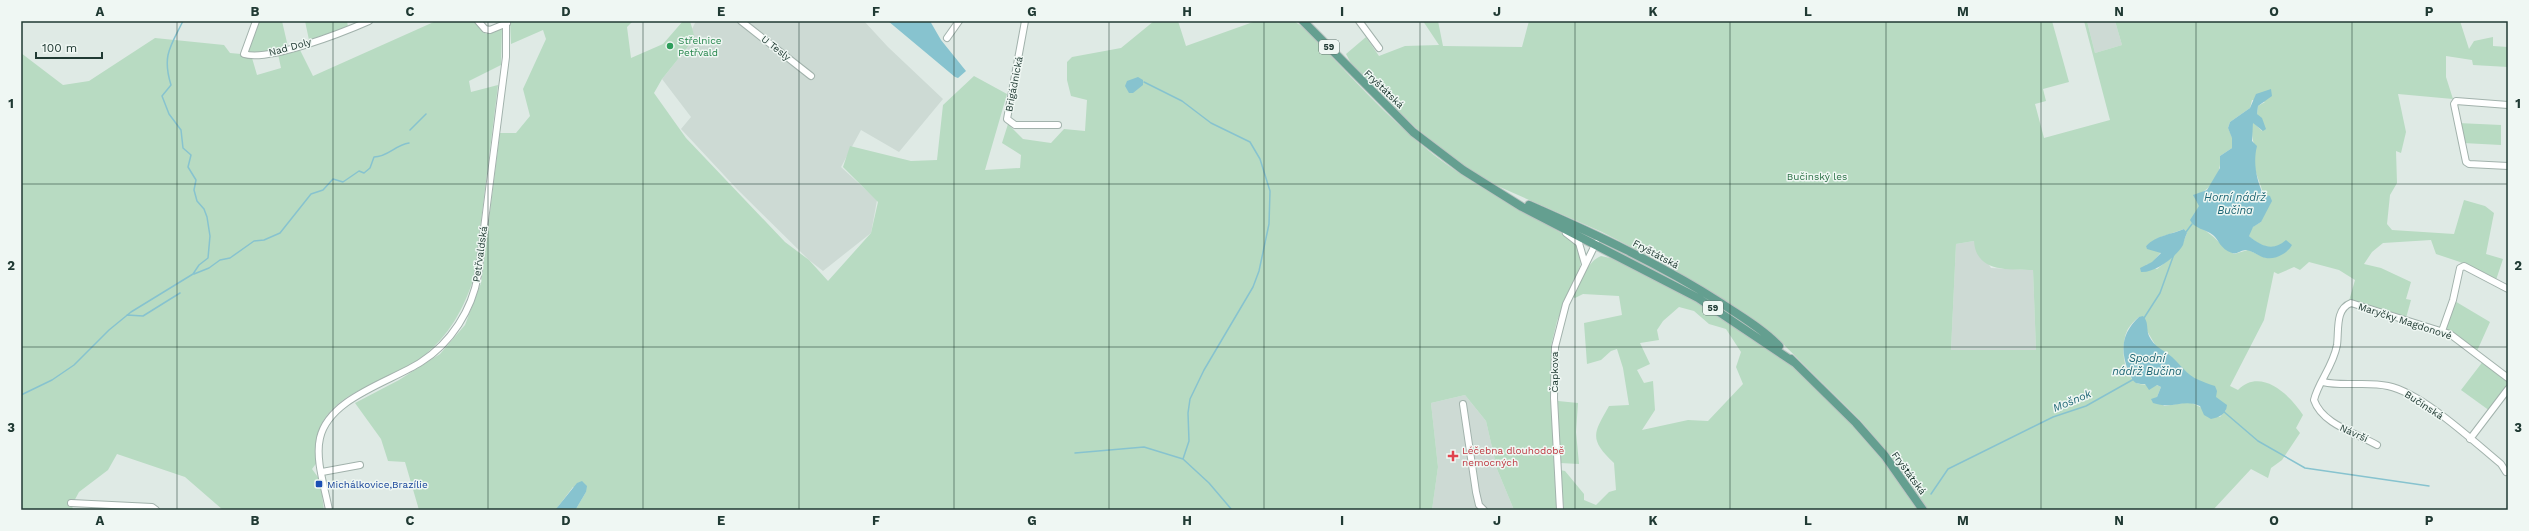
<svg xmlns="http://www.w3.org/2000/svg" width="2529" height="531" font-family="'Work Sans',sans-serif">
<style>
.built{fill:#cddad4}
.green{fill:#b8dbc2;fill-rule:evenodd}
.water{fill:#87c3cf}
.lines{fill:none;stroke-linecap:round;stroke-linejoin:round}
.stream{stroke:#87c3cf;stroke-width:1.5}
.minor-casing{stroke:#a2b2ac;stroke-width:8}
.major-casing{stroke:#bcc4c2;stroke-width:10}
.minor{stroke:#fff;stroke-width:6}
.major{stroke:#649f90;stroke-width:8}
.grid{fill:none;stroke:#203a33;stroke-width:1;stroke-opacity:0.55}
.leisure-dot{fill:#2e9e5b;stroke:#eff7f3;stroke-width:1.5}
.health-dot{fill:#e0444e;stroke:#eff7f3;stroke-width:1.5}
.transit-dot{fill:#1a4fb4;stroke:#eff7f3;stroke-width:1.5}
.labels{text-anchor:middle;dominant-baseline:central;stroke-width:3;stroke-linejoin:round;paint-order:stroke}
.shield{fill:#eff7f3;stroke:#5e736d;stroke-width:1}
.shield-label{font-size:9px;font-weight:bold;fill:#203a33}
.leisure-label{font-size:10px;fill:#27864d;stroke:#eff7f3;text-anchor:start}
.street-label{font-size:10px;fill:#203a33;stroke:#eff7f3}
.park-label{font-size:10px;fill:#2b7046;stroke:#eff7f3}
.health-label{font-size:10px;fill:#be3a42;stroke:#eff7f3;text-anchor:start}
.transit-label{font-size:10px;fill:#164399;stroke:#eff7f3;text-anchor:start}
.water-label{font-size:11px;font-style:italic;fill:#1c6574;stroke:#eff7f3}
.neatline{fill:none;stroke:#203a33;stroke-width:1.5}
.grid-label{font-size:13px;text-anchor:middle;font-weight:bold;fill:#203a33}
</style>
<rect width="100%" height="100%" fill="#dfeae5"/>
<!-- built -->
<path class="built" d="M696 21H864L888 47 943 99 899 152 861 130 841 167 877 200 871 233 823 271 809 260 737 189 681 129 691 117 662 79 695 38 692 29Z
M2087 21H2115L2122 45 2095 53Z
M1974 241 1991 268 2033 270 2036 350H1951L1956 244Z
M1465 395 1486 421 1497 469 1514 510H1432L1438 467 1431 403Z"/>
<!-- green -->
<path class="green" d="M257 21H282L288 47 252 55 248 54 246 48Z
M305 21H347L348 27 309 40Z
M436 21H475L486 34 502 28 501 65 469 81 471 92 498 85 474 277C464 309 449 336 422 357 381 388 306 394 318 461L312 469 320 480 324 510H223L185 477 117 454 108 470 79 492 72 505 73 510H21V53L63 85 89 81 155 38 224 45 230 53 241 54 252 58 257 75 281 68 278 54 299 48 313 76Z
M510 21H633L627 27 631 58 663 44 683 21H690L695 38 662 79 654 93 686 138 785 242 809 260 828 281 871 233 878 202 843 167 850 146 911 161 937 160 943 105 974 76 1007 94 985 170 1020 168 1021 155 1002 143 1008 124 1023 139 1051 143 1064 129 1085 131 1087 100 1071 96 1067 80V62L1072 57 1121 48 1154 21H1178L1186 46 1256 21H1294L1304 28C1346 71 1387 118 1434 155 1478 189 1527 212 1573 240 1580 249 1582 257 1580 267L1557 321 1551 346 1557 510H1514L1497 469 1486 421 1465 395 1431 403 1438 467 1432 510H419L405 462 388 461 381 439 355 403 399 380 440 354 465 325 481 283 500 133H516L530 116 523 89 546 39 543 30 511 44ZM573 487 586 492 576 509 557 508Z
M1423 21H1438L1443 46 1522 47 1529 21H2052L2069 82 2043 89 2046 101 2035 104 2044 138 2110 120 2084 21H2087L2095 53 2122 45 2115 21H2460L2469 49 2474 41 2493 37V46L2508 47V67L2473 65 2472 60 2446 56V77L2453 99 2398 94 2406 132 2401 153 2396 151 2397 183 2390 195 2387 224 2392 230 2454 234 2464 200 2485 206 2494 213 2486 254 2503 259 2496 280 2460 262 2436 254 2431 240 2383 243 2372 252 2364 264 2381 268 2411 282 2406 299 2411 300 2406 318 2349 301 2355 280 2339 270 2309 262 2300 270 2294 267 2278 274 2274 272 2264 320 2230 386 2238 390C2261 367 2290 395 2303 415L2296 428 2300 433 2282 460 2271 468 2268 478 2251 469 2213 510H1928L1888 453 1860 420 1777 338 1739 310 1664 264 1602 232 1493 184 1465 167 1416 128 1353 67 1346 54 1366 37 1379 56 1405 46 1439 45ZM2252 100 2265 102 2258 106 2257 114 2262 131 2253 122C2251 132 2252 140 2256 150 2249 162 2260 181 2263 193 2265 202 2262 214 2261 222 2254 226 2249 228 2249 236 2259 245 2270 252 2283 243L2266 258 2248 250 2234 254C2220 245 2215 236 2201 228L2199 194C2213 187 2222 172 2220 156L2232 148V137L2228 128 2230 122 2250 108ZM2184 229 2187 233 2182 245 2172 257 2157 269 2146 265 2152 263 2161 252 2146 246 2158 238ZM1974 241C1976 273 2009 269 2033 270L2036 350H1951L1956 244ZM2139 317 2157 348 2171 357 2192 378 2200 381 2226 410 2220 417 2190 402 2164 406 2157 397 2161 387C2153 382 2142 387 2135 382 2122 372 2121 344 2127 331 2129 326 2135 320 2139 317Z
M2458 123 2501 125V145L2463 143Z
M1601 256 1615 259C1676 290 1740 322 1793 367 1841 408 1884 457 1918 510H1564L1560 470 1565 471 1584 494V500L1596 505 1609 492 1616 490 1614 463C1589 439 1593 434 1609 406L1629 405 1623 368 1617 349 1611 351 1601 360 1587 364 1584 323 1622 315 1619 296 1583 294 1575 298 1573 297C1580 284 1587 261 1601 256ZM1679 307 1694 311 1709 324 1726 329 1741 352 1736 367 1743 384 1708 421 1688 420 1642 430 1655 410 1653 381 1644 383 1637 370 1650 364 1640 343 1659 340 1657 330 1663 321Z
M2453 300 2490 322 2477 351 2462 339 2443 330Z
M2484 360 2508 382V387L2490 411 2461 390Z
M1558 401 1578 403 1576 432 1579 464 1560 463Z"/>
<!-- water -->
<path class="water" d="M888 21H930L941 40 966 71 958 78 955 77Z
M1138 77 1143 80V85L1133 93H1129L1125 86 1127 81Z
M2271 89 2272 96 2258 106 2257 114 2262 118 2266 129 2263 131 2253 123 2252 141 2257 146C2253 162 2256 178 2263 194L2270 196 2272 201 2261 222 2253 227 2249 236C2261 246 2273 252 2286 240L2292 245C2288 253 2275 260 2266 258 2259 257 2254 251 2246 250 2241 250 2236 255 2232 253 2220 249 2219 240 2213 235 2206 229 2194 229 2190 220L2199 206 2193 195 2207 190 2220 168V156L2232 148V138L2228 128 2230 122 2250 108 2256 94Z
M2184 229 2187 233C2185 237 2184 241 2183 245 2176 257 2155 273 2141 272L2140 268 2152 262 2161 253 2147 249 2146 246C2157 235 2170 235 2184 229Z
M2139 317 2143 316C2149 322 2146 329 2149 336 2154 347 2164 350 2172 357 2191 376 2188 377 2215 386L2217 391 2216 397 2227 405C2226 415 2219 417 2211 419L2204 415 2200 406C2183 398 2174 410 2153 403L2151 399 2157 397 2161 387 2157 385 2149 390 2145 384C2143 384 2139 384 2136 383 2132 381 2130 374 2128 370 2120 349 2122 333 2139 317Z
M582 481 587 486 586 492 576 509H556L577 483Z"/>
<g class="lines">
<!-- stream -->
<path class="stream" d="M1144 82 1182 101 1211 123 1250 142 1260 159 1270 191 1269 224 1259 271 1253 287 1204 370 1190 399 1188 413 1189 441 1183 459 1209 483 1232 510
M410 130 426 114
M2186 232 2192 224
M194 274 209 268 220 260 230 258 254 241 264 240 280 233 311 194 323 190 333 179 343 182 359 171 364 173 370 168 374 157C388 157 395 145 409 143
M127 315 143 316 180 293
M2144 318 2160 293 2174 254
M21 395 52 380 74 365 109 330 131 312 193 274 199 265 208 258 210 236 207 217 204 209 197 201 194 190 196 180 188 167 191 155 183 148 181 130 169 114 162 96 171 85C162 56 170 47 183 21
M2223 411 2258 441 2305 468 2429 486
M1075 453 1144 447 1183 459
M1931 494 1948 469 2053 417 2086 406 2134 379"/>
<defs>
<path id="minor" d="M256 21 244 54C268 62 344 32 369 21
M478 21 485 29 490 30 507 23
M741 21 811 76
M1025 21 1007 119 1015 125H1058
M1359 21 1379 48
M947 38 959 21
M2508 105 2456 101 2454 104 2466 162 2469 164 2508 166
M1566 233 1579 243 1585 264
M2442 331 2453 300 2460 268 2464 266 2508 289
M2323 382C2344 387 2366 381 2388 386 2422 393 2473 441 2501 464L2506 472
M1463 404 1476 492 1479 505 1484 510
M2470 439 2508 389
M2377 445C2356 433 2322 424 2314 400 2318 382 2333 367 2337 345 2339 330 2335 309 2351 303L2450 334 2508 378
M322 472 360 465
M71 503 152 507 156 510
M329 510C325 488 315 460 320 438 329 398 390 382 421 362 451 343 472 310 478 275L506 57V21
M1560 510 1554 398 1555 347 1566 304 1596 243"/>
<path id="major" d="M1303 21 1413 132 1463 170 1522 207 1698 298 1795 363
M1529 205C1595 234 1660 264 1721 303 1740 316 1763 329 1779 346
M1791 359 1856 423 1885 456 1923 510"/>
</defs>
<!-- minor casing -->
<use href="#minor" class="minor-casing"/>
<!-- major casing -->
<use href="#major" class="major-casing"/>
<!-- minor -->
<use href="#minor" class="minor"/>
<!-- major -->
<use href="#major" class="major"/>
</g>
<!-- grid -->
<path class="grid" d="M177 21V510M333 21V510M488 21V510M643 21V510M799 21V510M954 21V510M1109 21V510M1264 21V510M1420 21V510M1575 21V510M1730 21V510M1886 21V510M2041 21V510M2196 21V510M2352 21V510M21 184H2508M21 347H2508"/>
<!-- markers -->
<circle class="leisure-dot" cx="670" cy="46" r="4"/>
<path class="health-dot" d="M1451 450h4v4h4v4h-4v4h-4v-4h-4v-4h4z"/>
<rect class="transit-dot" x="315" y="480" width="8" height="8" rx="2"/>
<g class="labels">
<!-- shield labels -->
<g class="shield">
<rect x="1319" y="40" width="20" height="14" rx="3"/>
<rect x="1703" y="301" width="20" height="14" rx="3"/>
</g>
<g class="shield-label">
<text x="1329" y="47">59</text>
<text x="1713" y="308">59</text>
</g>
<!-- leisure labels -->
<g class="leisure-label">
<text x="678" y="40">Střelnice<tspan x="678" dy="12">Petřvald</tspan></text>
</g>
<!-- street labels -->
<g class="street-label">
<text transform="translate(290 47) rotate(-15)">Nad Doly</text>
<text transform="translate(776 48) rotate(38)">U Tesly</text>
<text transform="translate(1014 84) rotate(-79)">Brigádnická</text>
<text transform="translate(1384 89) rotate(44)">Fryštátská</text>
<text transform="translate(480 254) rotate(-82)">Petřvaldská</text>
<text transform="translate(1656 254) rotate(28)">Fryštátská</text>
<text transform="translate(2405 321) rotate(18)">Maryčky Magdonové</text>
<text transform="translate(1554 372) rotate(-90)">Čapkova</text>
<text transform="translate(2424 405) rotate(33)">Bučinská</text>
<text transform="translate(2354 433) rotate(25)">Návrší</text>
<text transform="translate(1909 473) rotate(54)">Fryštátská</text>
</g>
<!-- park labels -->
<g class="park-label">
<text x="1817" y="176">Bučinský les</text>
</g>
<!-- health labels -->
<g class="health-label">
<text x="1462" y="450">Léčebna dlouhodobě<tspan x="1462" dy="12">nemocných</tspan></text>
</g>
<!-- transit labels -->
<g class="transit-label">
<text x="327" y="484">Michálkovice,Brazílie</text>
</g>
<!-- water labels -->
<g class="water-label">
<text x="2235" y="197">Horní nádrž<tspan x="2235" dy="13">Bučina</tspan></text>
<text x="2147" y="358">Spodní<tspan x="2147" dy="13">nádrž Bučina</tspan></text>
<text transform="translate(2072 401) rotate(-23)">Mošnok</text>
</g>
</g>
<!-- border -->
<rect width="2529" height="531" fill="none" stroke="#eff7f3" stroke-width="44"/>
<!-- scale -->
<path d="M36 52v6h66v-6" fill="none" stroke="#203a33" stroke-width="2"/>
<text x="42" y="52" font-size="12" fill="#203a33" stroke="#eff7f3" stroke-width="3" paint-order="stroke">100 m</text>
<rect x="22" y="22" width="2485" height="487" class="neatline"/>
<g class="grid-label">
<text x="100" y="16">A</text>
<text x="255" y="16">B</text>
<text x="410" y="16">C</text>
<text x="566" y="16">D</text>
<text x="721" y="16">E</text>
<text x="876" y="16">F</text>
<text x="1032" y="16">G</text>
<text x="1187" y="16">H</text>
<text x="1342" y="16">I</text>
<text x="1497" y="16">J</text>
<text x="1653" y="16">K</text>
<text x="1808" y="16">L</text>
<text x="1963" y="16">M</text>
<text x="2119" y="16">N</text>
<text x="2274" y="16">O</text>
<text x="2429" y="16">P</text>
<text x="11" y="108">1</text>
<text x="2518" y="108">1</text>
<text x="11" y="270">2</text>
<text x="2518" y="270">2</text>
<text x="11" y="432">3</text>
<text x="2518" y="432">3</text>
<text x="100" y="525">A</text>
<text x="255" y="525">B</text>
<text x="410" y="525">C</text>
<text x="566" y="525">D</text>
<text x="721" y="525">E</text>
<text x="876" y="525">F</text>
<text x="1032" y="525">G</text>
<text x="1187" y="525">H</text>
<text x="1342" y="525">I</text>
<text x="1497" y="525">J</text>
<text x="1653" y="525">K</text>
<text x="1808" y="525">L</text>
<text x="1963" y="525">M</text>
<text x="2119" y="525">N</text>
<text x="2274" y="525">O</text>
<text x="2429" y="525">P</text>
</g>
</svg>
